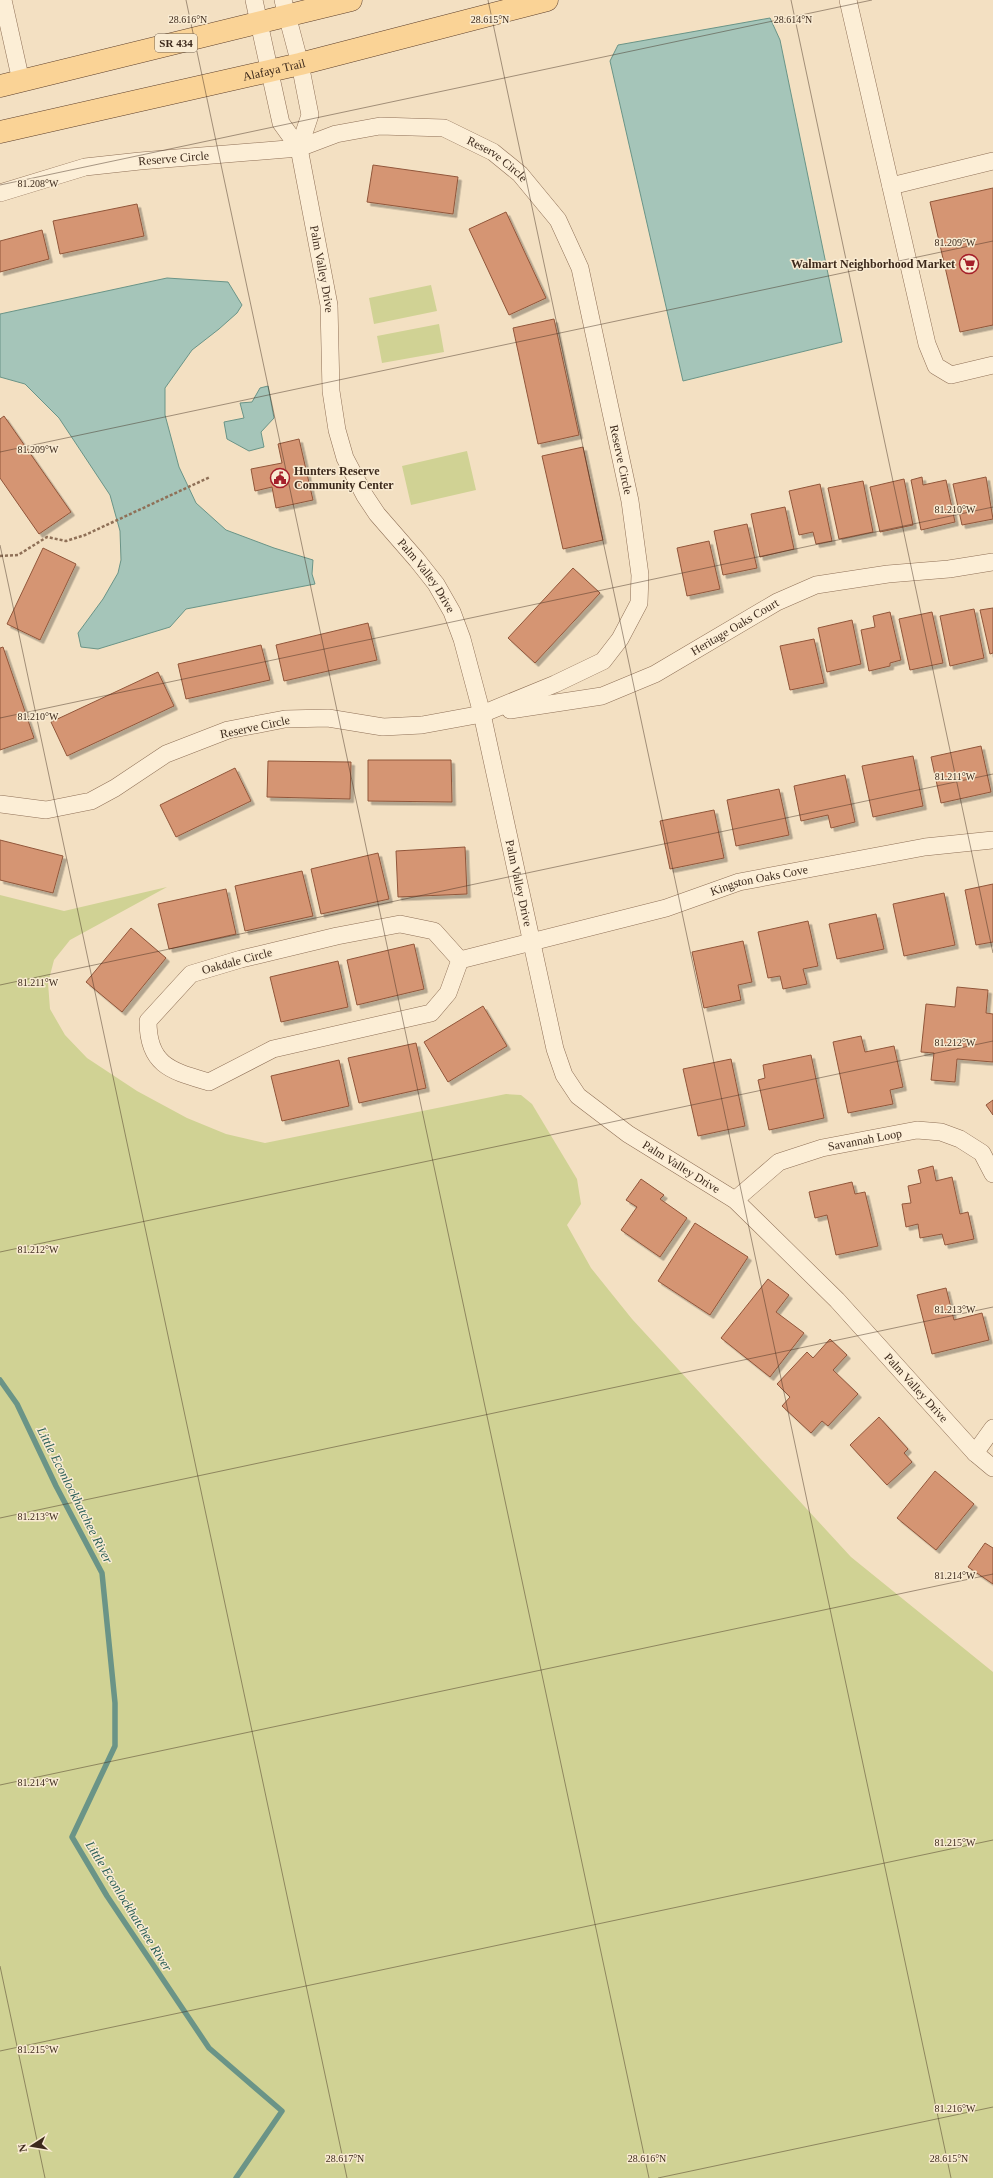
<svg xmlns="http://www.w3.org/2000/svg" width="993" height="2178" font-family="'Times New Roman',serif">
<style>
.green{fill:#d0d294}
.water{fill:#a5c5b9;stroke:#6a9487}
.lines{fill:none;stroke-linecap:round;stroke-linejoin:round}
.stream{stroke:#6a9487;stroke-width:5.5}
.building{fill:#d59573;stroke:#91563a;filter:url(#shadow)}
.minor-casing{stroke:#8f7057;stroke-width:18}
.major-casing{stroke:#5c3e2b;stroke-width:23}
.path{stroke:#8f7057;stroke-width:2.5;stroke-dasharray:3 2;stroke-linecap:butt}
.minor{stroke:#fceed6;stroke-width:17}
.major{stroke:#fad396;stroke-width:22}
.ticks{fill:none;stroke:#3d2a1c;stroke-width:1;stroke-opacity:0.45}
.labels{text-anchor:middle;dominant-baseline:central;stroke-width:3;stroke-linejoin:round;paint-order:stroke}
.shield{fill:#f9ebd2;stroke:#756453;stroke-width:1}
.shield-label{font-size:11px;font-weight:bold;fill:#3d2a1c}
.street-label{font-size:12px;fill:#3d2a1c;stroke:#f9ebd2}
.poi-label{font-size:12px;font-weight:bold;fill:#3d2a1c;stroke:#f9ebd2;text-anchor:end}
.water-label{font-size:13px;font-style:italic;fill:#2a5e57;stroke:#f9ebd2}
.ticks-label{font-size:10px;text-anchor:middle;fill:#3d2a1c;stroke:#f9ebd2;stroke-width:3;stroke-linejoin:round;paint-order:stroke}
</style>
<defs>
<filter id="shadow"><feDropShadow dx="3.5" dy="3.5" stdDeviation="0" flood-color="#0004"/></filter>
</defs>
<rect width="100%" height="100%" fill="#f3e0c2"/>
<!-- green -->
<path class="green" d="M431 285 437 311 374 324 369 298Z
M439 324 444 352 382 363 377 336Z
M467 451 476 490 411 505 402 466Z
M167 887 70 940 54 960 48 983 50 1009 65 1035 87 1058 137 1091 187 1118 226 1134 265 1143 506 1094 521 1095 532 1104 577 1179 581 1204 567 1225 591 1268 632 1319 851 1557 993 1672V2178H0V895L64 911Z"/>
<!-- water -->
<path class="water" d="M770 18 780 40 842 342 683 381 610 61 618 45Z
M167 278 228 282 242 305 237 313 219 329 192 350 165 388V415L179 467 196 503 226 530 274 548 313 560 312 574 315 584 186 609 170 627 98 649 81 647 78 633 103 599 118 573 121 560 120 531 110 495 59 418 25 384 0 377V314Z
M268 386 274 418 261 432 264 447 249 451 227 439 224 422 244 418 240 403 252 402 260 388Z"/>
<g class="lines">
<!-- stream -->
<path class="stream" d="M0 1380 17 1404 56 1486 102 1573 115 1703V1746L72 1837 107 1896 209 2048 282 2111 236 2178"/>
</g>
<!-- building -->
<path class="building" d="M373 165 458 177 453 214 367 202Z
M993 188V325L960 332 930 202Z
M137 204 144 236 60 254 53 221Z
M506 212 546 298 509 315 469 229Z
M42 230 49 259 0 272V241Z
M554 319 579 435 538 444 513 328Z
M4 416 71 512 39 534 0 478V419Z
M299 439 313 500 276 508 272 487 255 491 251 469 282 463 278 444Z
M583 447 603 540 563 549 542 456Z
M922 477 923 485 946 480 955 522 921 530 911 480Z
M986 477 993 519 962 525 953 484Z
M904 479 913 525 880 532 870 487Z
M863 481 873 532 839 539 828 488Z
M820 484 832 541 816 544 813 532 799 535 789 491Z
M785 507 794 549 760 557 751 514Z
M747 524 757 568 723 575 714 531Z
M709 541 720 589 687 596 677 548Z
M43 548 76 564 40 640 7 624Z
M573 568 600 593 535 663 508 638Z
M993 608V653L990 654 980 610Z
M974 609 984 658 950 666 940 616Z
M890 612 901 660 890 663V666L869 671 861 630 875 627 873 616Z
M932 612 943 663 910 670 899 619Z
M852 620 861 664 827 672 818 628Z
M368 623 377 660 284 681 276 645Z
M814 639 824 683 790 690 780 646Z
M261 645 270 680 186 699 178 664Z
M3 647 34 738 0 750V648Z
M158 672 174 706 67 756 51 722Z
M981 746 991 792 941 803 931 757Z
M913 756 923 806 873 817 862 766Z
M368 760H451L452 802 368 801Z
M268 761 351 762 350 799 267 797Z
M235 768 251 801 176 837 160 805Z
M845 775 855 822 831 828 828 815 801 821 794 786Z
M779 789 789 835 736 846 727 800Z
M714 810 724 858 670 869 660 821Z
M0 840 63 856 53 893 0 880Z
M465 847 467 894 398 897 396 851Z
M378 853 389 899 321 914 311 869Z
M302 871 313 916 245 931 235 886Z
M993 884V942L976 945 965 890Z
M226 889 236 934 169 949 158 904Z
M944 893 955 945 904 956 893 904Z
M876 914 884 949 837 959 829 924Z
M808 921 818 966 803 969 807 984 783 989 780 976 768 978 758 932Z
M131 928 166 958 122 1012 86 982Z
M743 941 752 982 738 985 741 1000 704 1008 692 952Z
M414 944 424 989 357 1005 347 960Z
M338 961 348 1007 281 1022 270 977Z
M957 987 988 990 986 1013 993 1014V1062L957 1059 955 1082 931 1080 934 1053 921 1052 926 1004 955 1007Z
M483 1006 507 1046 448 1082 424 1042Z
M861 1036 865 1052 894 1046 903 1087 890 1090 893 1104 848 1113 833 1042Z
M416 1043 426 1088 359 1103 348 1058Z
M811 1055 824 1118 769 1130 758 1080 765 1078 763 1065Z
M731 1059 745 1126 698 1136 683 1069Z
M339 1060 349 1106 282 1121 271 1076Z
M993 1100V1115L986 1105Z
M933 1166 936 1181 952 1177 960 1214 968 1212 974 1239 945 1245 942 1234 920 1238 918 1224 906 1227 902 1204 911 1203 908 1186 921 1183 918 1170Z
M641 1179 664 1195 660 1199 687 1218 660 1257 621 1230 637 1207 626 1200Z
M852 1182 855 1194 865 1192 878 1246 836 1255 827 1215 815 1218 809 1192Z
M695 1223 748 1257 710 1315 658 1281Z
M768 1279 789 1295 776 1312 804 1333 770 1377 721 1338Z
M946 1288 954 1320 982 1313 989 1340 932 1354 917 1295Z
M830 1339 847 1355 833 1370 858 1394 828 1426 822 1421 811 1433 782 1406 790 1397 777 1384 807 1352 813 1358Z
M879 1417 908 1449 904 1453 912 1462 887 1485 850 1445Z
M935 1471 974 1504 936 1550 897 1518Z
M985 1543 993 1548V1584L968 1567Z"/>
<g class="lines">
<defs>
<g id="minor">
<path d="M3 0 21 81"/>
<path id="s1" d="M254 0 281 123 299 148 329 305 331 391 337 430 345 458 365 496 377 514 417 560 436 584 452 612 462 639 482 714 555 1049 564 1075 578 1096 628 1134 735 1200 837 1300 975 1453 993 1468"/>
<path d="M283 0 300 64 310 115 299 148"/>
<path d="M848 0 927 344 936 366 951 375 993 365"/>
<path d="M891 186 993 161"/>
<path id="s2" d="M0 193 85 167 140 161 299 148 336 134 380 126 444 128 493 152 520 174 558 220 580 268 630 501 640 575 639 603 620 639 603 661 555 684 482 714 422 725 383 727 328 718 285 719 228 730 166 754 115 788 91 801 46 810 0 804"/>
<path id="s3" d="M510 710 602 696 655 674 777 602 816 585 888 574 949 569 993 562"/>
<path d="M400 924 434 931 460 960 448 993 431 1013 273 1049 209 1082C172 1071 148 1066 148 1021L191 974 241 959 337 936Z"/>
<path id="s4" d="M460 960 666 908 739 882 925 847 993 840"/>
<path id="s5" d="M735 1200 779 1162 822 1148 917 1130 941 1132 960 1139 982 1153 993 1174"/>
<path d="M975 1453 993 1428"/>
</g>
<g id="major">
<path d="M0 86 351 0"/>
<path id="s6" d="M0 132 300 64 547 0"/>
</g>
</defs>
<!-- minor casing -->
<use href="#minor" class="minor-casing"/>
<!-- major casing -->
<use href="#major" class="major-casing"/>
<!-- path -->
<path class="path" d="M0 556 18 555 47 537 66 541 85 535 210 477"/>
<!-- minor -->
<use href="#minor" class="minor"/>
<!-- major -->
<use href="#major" class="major"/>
</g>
<!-- ticks -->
<path class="ticks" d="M186 0 649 2178M488 0 951 2178M791 0 993 953M0 185 872 0M0 452 993 241M0 545 347 2178M0 718 993 507M0 985 993 774M0 1252 993 1041M0 1518 993 1307M0 1785 993 1574M0 1966 45 2178M0 2051 993 1840M658 2178 993 2107"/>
<!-- icons -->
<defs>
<symbol id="supermarket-ring" viewBox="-11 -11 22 22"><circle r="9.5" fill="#f9ebd2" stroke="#a5202a" stroke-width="1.5"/><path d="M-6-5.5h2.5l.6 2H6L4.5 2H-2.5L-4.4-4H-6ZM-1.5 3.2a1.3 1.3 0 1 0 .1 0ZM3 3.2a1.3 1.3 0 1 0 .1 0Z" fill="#a5202a"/></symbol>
<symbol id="civic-ring" viewBox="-11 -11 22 22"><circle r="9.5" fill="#f9ebd2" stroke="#a5202a" stroke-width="1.5"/><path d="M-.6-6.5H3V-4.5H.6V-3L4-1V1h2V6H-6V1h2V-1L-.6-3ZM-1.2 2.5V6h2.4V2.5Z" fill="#a5202a"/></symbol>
</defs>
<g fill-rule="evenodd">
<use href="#supermarket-ring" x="958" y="253" width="22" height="22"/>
<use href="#civic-ring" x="269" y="467" width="22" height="22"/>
</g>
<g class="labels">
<!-- shield labels -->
<rect class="shield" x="155" y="34" width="42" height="18" rx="3"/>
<g class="shield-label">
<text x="176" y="43">SR 434</text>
</g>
<!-- street labels -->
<g class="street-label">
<text stroke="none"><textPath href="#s6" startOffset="281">Alafaya Trail</textPath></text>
<text stroke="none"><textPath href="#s2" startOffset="178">Reserve Circle</textPath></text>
<text stroke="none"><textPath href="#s2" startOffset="514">Reserve Circle</textPath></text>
<text stroke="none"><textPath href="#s1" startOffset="280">Palm Valley Drive</textPath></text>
<text stroke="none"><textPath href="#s2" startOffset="850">Reserve Circle</textPath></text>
<text stroke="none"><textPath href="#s1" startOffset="615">Palm Valley Drive</textPath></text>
<text stroke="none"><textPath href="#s3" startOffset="243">Heritage Oaks Court</textPath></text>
<text transform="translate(255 727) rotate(-12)">Reserve Circle</text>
<text stroke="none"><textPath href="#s4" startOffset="310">Kingston Oaks Cove</textPath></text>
<text stroke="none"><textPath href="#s1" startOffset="939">Palm Valley Drive</textPath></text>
<text transform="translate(237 961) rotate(-15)">Oakdale Circle</text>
<text stroke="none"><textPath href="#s5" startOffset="147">Savannah Loop</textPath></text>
<text stroke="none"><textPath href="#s1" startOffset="1287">Palm Valley Drive</textPath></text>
<text stroke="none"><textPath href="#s1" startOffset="1611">Palm Valley Drive</textPath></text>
</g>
<!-- poi labels -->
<g class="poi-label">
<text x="955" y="264">Walmart Neighborhood Market</text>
<text x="294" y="471" text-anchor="start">Hunters Reserve<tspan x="294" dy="14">Community Center</tspan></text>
</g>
<!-- water labels -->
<g class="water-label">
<text transform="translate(75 1495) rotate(63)">Little Econlockhatchee River</text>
<text transform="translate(129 1906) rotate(58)">Little Econlockhatchee River</text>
</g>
</g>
<g class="ticks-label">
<text x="188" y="23">28.616°N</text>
<text x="490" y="23">28.615°N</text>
<text x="793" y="23">28.614°N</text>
<text x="38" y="187">81.208°W</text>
<text x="955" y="246">81.209°W</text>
<text x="38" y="453">81.209°W</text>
<text x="955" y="513">81.210°W</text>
<text x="38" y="720">81.210°W</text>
<text x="955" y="780">81.211°W</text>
<text x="38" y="986">81.211°W</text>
<text x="955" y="1046">81.212°W</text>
<text x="38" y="1253">81.212°W</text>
<text x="955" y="1313">81.213°W</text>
<text x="38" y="1520">81.213°W</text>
<text x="955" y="1579">81.214°W</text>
<text x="38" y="1786">81.214°W</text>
<text x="955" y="1846">81.215°W</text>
<text x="38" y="2053">81.215°W</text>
<text x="955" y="2112">81.216°W</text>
<text x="345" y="2162">28.617°N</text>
<text x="647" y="2162">28.616°N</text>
<text x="949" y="2162">28.615°N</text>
</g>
<!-- north arrow -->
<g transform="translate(32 2146) rotate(258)" stroke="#f9ebd2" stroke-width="3" paint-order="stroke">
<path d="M0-3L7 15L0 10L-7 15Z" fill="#3d2a1c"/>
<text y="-6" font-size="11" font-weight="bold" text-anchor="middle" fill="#3d2a1c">N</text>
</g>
</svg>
